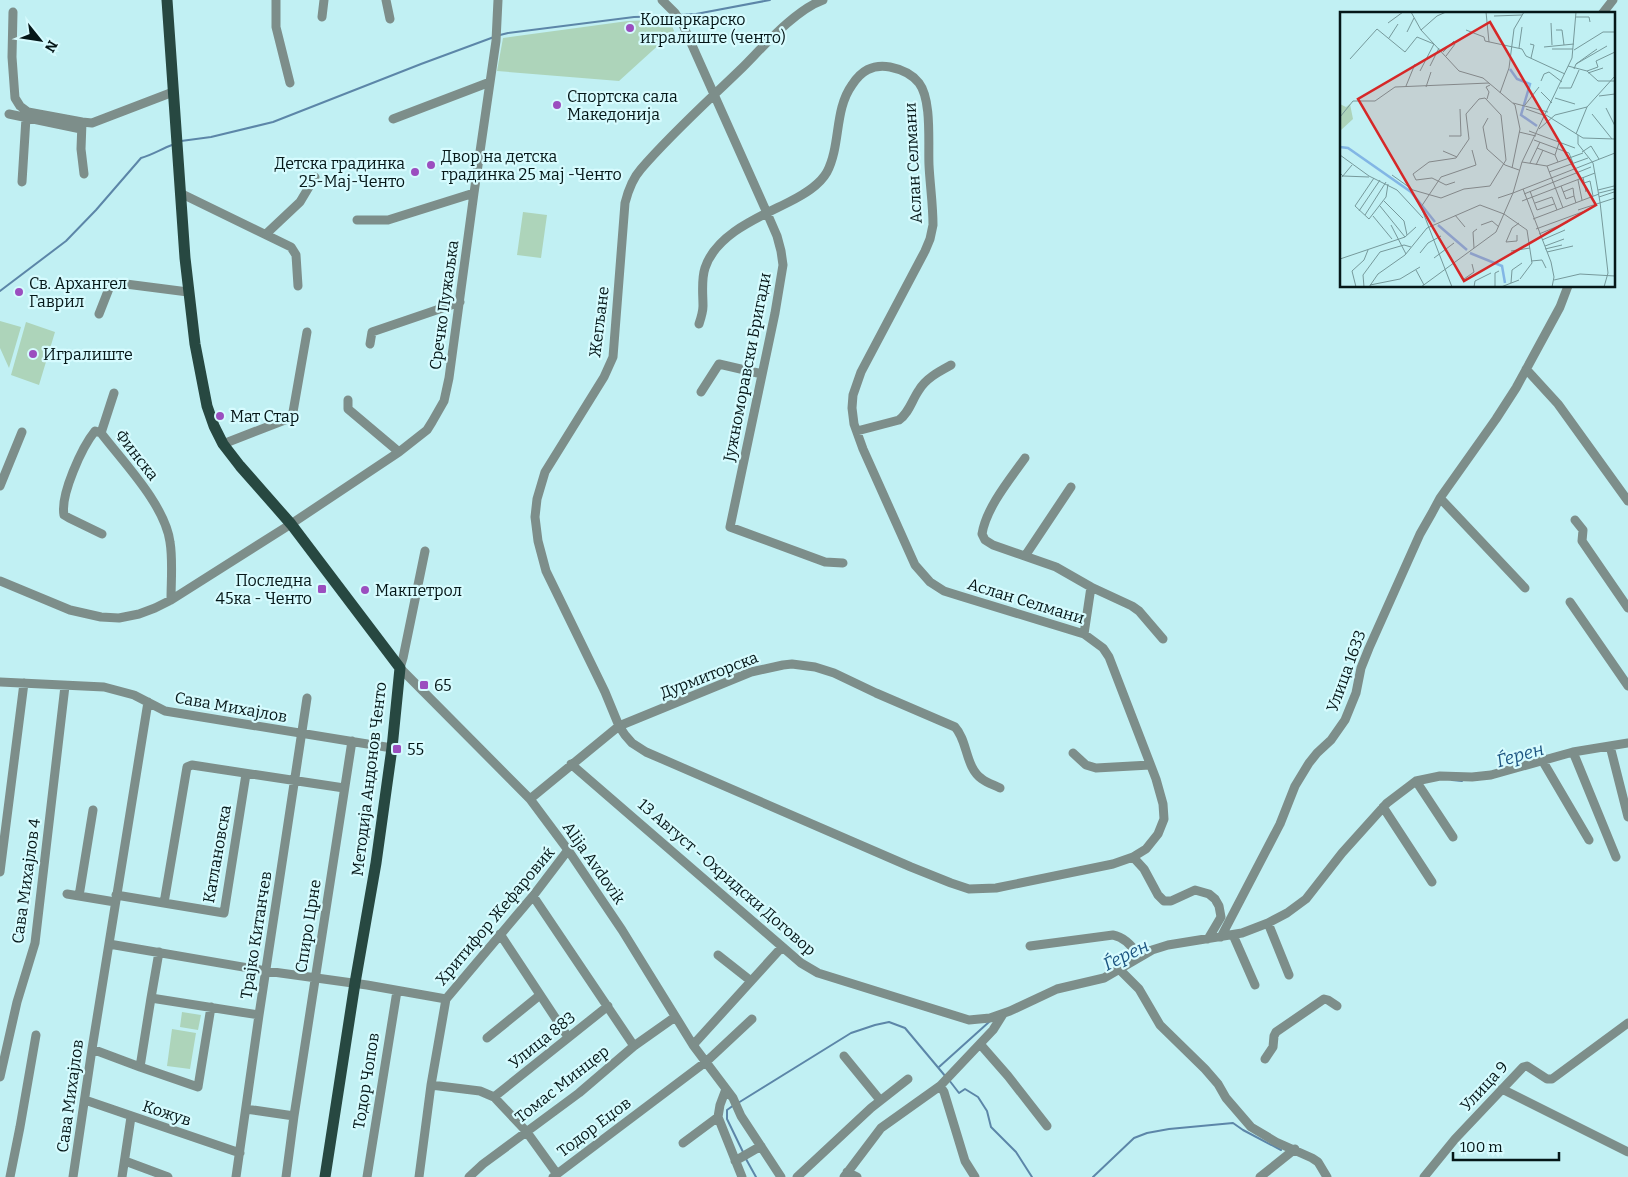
<svg xmlns="http://www.w3.org/2000/svg" width="1628" height="1177" font-family="Bitter,serif">
<style>
.green{fill:#add4ba}
.lines{fill:none;stroke-linecap:round;stroke-linejoin:round}
.stream{stroke:#5c86a8;stroke-width:2}
.minor{stroke:#7d8e8a;stroke-width:9}
.major{stroke:#274841;stroke-width:11}
.poi-dot{fill:#9b4ebf;stroke:#d6fbfe;stroke-width:2}
.labels{text-anchor:middle;dominant-baseline:central;stroke-width:4.5;stroke-linejoin:round;paint-order:stroke}
.poi-label{font-size:16px;fill:#051718;stroke:#d6fbfe;text-anchor:start}
.street-label{font-size:16px;fill:#051718;stroke:#d6fbfe}
.water-label{font-size:18px;font-style:italic;fill:#1c5582;stroke:#d6fbfe}
.inset-river{fill:none;stroke:#82b6e5;stroke-width:2.5}
.inset-road{fill:none;stroke:#76999b;stroke-width:1}
.view{fill:#d62828;fill-opacity:0.15;stroke:#d62828;stroke-width:2.5}
.inset-edge{fill:none;stroke:#051718;stroke-width:2.5}
</style>
<rect width="100%" height="100%" fill="#c1f0f3"/>
<!-- green -->
<path class="green" d="M653 20H670L674 31 619 81 497 71 503 38 628 21Z
M523 212 547 215 541 258 517 255Z
M0 321 21 327 9 368 0 348Z
M26 322 55 332 39 385 11 375Z
M182 1012 201 1015 198 1030 180 1027Z
M172 1029 196 1033 190 1069 167 1066Z"/>
<g class="lines">
<!-- stream -->
<path class="stream" d="M679 15 696 14 770 0
M500 35 508 33 634 17 672 16
M181 141 211 137 273 122 421 64 494 37
M0 291 66 241 96 210 141 158C152 155 161 149 172 145
M1452 780 1462 781
M939 1067 989 1022
M949 1080 959 1093 965 1089 978 1097 987 1111 991 1127 1016 1152 1032 1177
M738 1103 851 1033 875 1025 889 1022 905 1028 946 1077
M734 1105 727 1110V1119L743 1152
M746 1159 756 1177
M1093 1177 1134 1138 1147 1133 1169 1129 1233 1123 1243 1130 1281 1150"/>
<!-- minor -->
<path class="minor" d="M276 0V27L290 83
M386 0 390 19
M662 0 675 13 683 25 767 213 777 236 781 251 783 265 775 313 730 527 825 562 843 563
M13 12 12 57 15 98 20 106 28 112 82 122
M1602 14 1613 0
M322 17 324 0
M9 114 81 129
M393 119 490 82
M84 174 81 149 82 122 92 123 173 92
M22 182 26 118 28 113
M180 193 291 247 296 255 298 286
M357 220H388L474 193
M266 234 300 202 315 177
M99 314 110 286 118 283 188 292
M699 324C701 318 703 312 703 306 703 294 701 280 705 268 716 234 759 217 789 202 803 195 819 186 827 172 841 145 834 110 852 85 861 71 872 64 890 67 900 69 912 74 919 83 932 100 928 143 929 165 930 185 933 205 933 225L930 239 925 251 861 372 853 395 852 408 854 424 863 449 915 565 930 582 944 591 960 596 1084 634 1103 648 1109 657 1156 779 1163 804 1164 819 1158 834 1146 849 1133 857 1113 864 996 888 969 889 951 883 911 867 646 752 632 743 625 735 619 726 605 692 546 571 538 541 535 517 537 499 545 472 604 377 613 357 625 203C628 191 633 178 641 169 672 133 708 101 742 68 763 47 795 10 823 0
M370 344 372 332 460 302
M1526 369 1558 404 1628 501
M701 392 719 364 762 374
M348 400V409L399 452
M857 431 899 420C909 413 912 400 919 390 926 378 940 371 951 365
M101 433 114 393
M223 444 290 418 293 412 307 332
M1025 458C1010 479 986 508 982 534L985 540 993 545 1056 567 1091 587 1132 606 1139 611 1163 639
M0 486 22 432
M1440 498 1525 588
M1575 520 1583 530 1582 541 1628 608
M102 534 69 518 64 515C60 495 82 447 95 431L101 433C124 463 165 505 170 542 173 560 171 581 171 600
M425 551 403 658 400 668 530 799 568 850 622 930 693 1045 733 1098 741 1116 781 1177
M1025 556 1071 487
M0 581 70 610 101 617 119 618 139 614 155 608 171 600 291 524 399 452 427 430 432 422 444 401 449 378 474 193 496 41 498 0
M1570 602 1628 686
M1084 634 1091 587
M0 682 104 687 134 695 165 711 392 748
M1610 746 1628 817
M1573 752 1616 857
M1073 753 1086 765 1096 768 1150 765
M1542 760 1589 840
M571 764 801 963 818 973 969 1020 990 1018 1010 1011 1057 989 1104 978 1152 950 1168 945 1242 933 1268 923 1287 913 1306 899 1342 853 1387 803 1416 781 1440 776 1472 777 1491 775 1573 752 1628 743
M1416 781 1453 837
M530 799 619 726 751 672 783 665 792 664 815 667 834 673 876 693 955 727C968 741 965 767 982 779 987 783 994 785 1000 788
M1383 807 1432 882
M1133 857 1144 869 1158 895 1164 901H1171L1195 890 1209 894 1215 899 1219 906 1221 917 1208 939
M0 872 24 683
M67 894 115 902
M116 895 224 913 246 774
M79 896 93 810
M533 896 634 1046
M164 903 187 767 192 765 344 788
M1268 923 1289 975
M500 934 568 1037
M1233 935 1255 985
M1221 937 1280 824 1295 786 1309 763 1317 753 1331 740 1345 720 1356 693 1361 668 1369 648 1420 534 1432 513 1440 498 1496 419 1516 388 1560 307 1568 286
M109 944 266 971 367 985 446 999
M1030 946 1113 935C1125 937 1133 947 1139 956
M718 955 751 981
M1119 969 1139 989 1160 1025 1205 1069 1218 1084 1226 1098 1251 1127 1276 1142 1312 1158 1318 1162 1327 1177
M151 998 159 952
M446 999 533 896 568 850
M487 1038 540 995
M980 1044 1008 1076 1047 1126
M693 1045 782 947
M92 1049 140 1067 151 998 259 1015
M844 1056 880 1100
M1265 1059 1273 1047 1274 1036 1276 1032 1324 999 1328 1000 1337 1006
M140 1067 198 1087 211 1007
M0 1077 17 1002 35 943 65 686
M431 1085 480 1091 494 1097 526 1131 557 1174
M940 1086 944 1092 965 1161 975 1177
M726 1089 720 1105 718 1117 742 1177
M1502 1089 1628 1152
M494 1097 608 1006
M85 1100 240 1153
M246 1109 294 1116
M683 1143 718 1117
M125 1161 168 1177
M735 1161 761 1146
M847 1172 857 1177
M10 1177 20 1127 36 1035
M73 1177 92 1049 148 702
M122 1177 131 1117
M236 1177 259 1015 307 698
M286 1177 294 1116 352 741
M367 1177 397 991
M419 1177 431 1085 446 999
M469 1177 483 1164 579 1093 634 1046 675 1017
M553 1177 707 1061 752 1019
M797 1177 871 1108 908 1079
M844 1177 881 1128 940 1086 993 1030 1003 1014
M1260 1177 1295 1149
M1424 1177 1455 1139 1523 1067 1527 1066 1547 1079H1552L1628 1023"/>
<!-- major -->
<path class="major" d="M167 0 185 258 195 344 207 406 214 426 223 444 240 466 291 524 400 668 392 748 376 863 355 983 325 1177"/>
</g>
<!-- markers -->
<g class="poi-dot">
<circle cx="630" cy="28" r="5"/>
<circle cx="557" cy="105" r="5"/>
<circle cx="431" cy="165" r="5"/>
<circle cx="415" cy="172" r="5"/>
<circle cx="19" cy="292" r="5"/>
<circle cx="33" cy="354" r="5"/>
<circle cx="220" cy="416" r="5"/>
<rect x="317" y="584" width="10" height="10" rx="2.5"/>
<circle cx="365" cy="590" r="5"/>
<rect x="419" y="680" width="10" height="10" rx="2.5"/>
<rect x="392" y="744" width="10" height="10" rx="2.5"/>
</g>
<g class="labels">
<!-- poi labels -->
<g class="poi-label">
<text x="640" y="19">Кошаркарско<tspan x="640" dy="18">игралиште (ченто)</tspan></text>
<text x="567" y="96">Спортска сала<tspan x="567" dy="18">Македонија</tspan></text>
<text x="441" y="156">Двор на детска<tspan x="441" dy="18">градинка 25 мај -Ченто</tspan></text>
<text x="405" y="163" text-anchor="end">Детска градинка<tspan x="405" dy="18">25-Мај-Ченто</tspan></text>
<text x="29" y="283">Св. Архангел<tspan x="29" dy="18">Гаврил</tspan></text>
<text x="43" y="354">Игралиште</text>
<text x="230" y="416">Мат Стар</text>
<text x="312" y="580" text-anchor="end">Последна<tspan x="312" dy="18">45ка - Ченто</tspan></text>
<text x="375" y="590">Макпетрол</text>
<text x="434" y="685">65</text>
<text x="407" y="749">55</text>
</g>
<!-- street labels -->
<g class="street-label">
<text transform="translate(913 163) rotate(-93)">Аслан Селмани</text>
<text transform="translate(444 305) rotate(-82)">Сречко Пужаљка</text>
<text transform="translate(599 322) rotate(-83)">Жегљане</text>
<text transform="translate(747 367) rotate(-79)">Јужноморавски Бригади</text>
<text transform="translate(137 455) rotate(52)">Финска</text>
<text transform="translate(1026 601) rotate(17)">Аслан Селмани</text>
<text transform="translate(1346 671) rotate(-70)">Улица 1633</text>
<text transform="translate(709 675) rotate(-21)">Дурмиторска</text>
<text transform="translate(231 707) rotate(10)">Сава Михајлов</text>
<text transform="translate(369 779) rotate(-83)">Методија Андонов Ченто</text>
<text transform="translate(217 854) rotate(-80)">Катлановска</text>
<text transform="translate(594 863) rotate(55)">Alija Avdovik</text>
<text transform="translate(727 877) rotate(41)">13 Август - Охридски Договор</text>
<text transform="translate(26 881) rotate(-82)">Сава Михајлов 4</text>
<text transform="translate(495 916) rotate(-50)">Хритифор Жефаровиќ</text>
<text transform="translate(308 926) rotate(-81)">Спиро Црне</text>
<text transform="translate(256 935) rotate(-81)">Трајко Китанчев</text>
<text transform="translate(542 1040) rotate(-39)">Улица 883</text>
<text transform="translate(366 1081) rotate(-81)">Тодор Чопов</text>
<text transform="translate(562 1084) rotate(-38)">Томас Минцер</text>
<text transform="translate(1484 1086) rotate(-47)">Улица 9</text>
<text transform="translate(70 1096) rotate(-82)">Сава Михајлов</text>
<text transform="translate(167 1113) rotate(18)">Кожув</text>
<text transform="translate(594 1127) rotate(-37)">Тодор Еџов</text>
</g>
<!-- water labels -->
<g class="water-label">
<text transform="translate(1520 755) rotate(-16)">Ѓерен</text>
<text transform="translate(1126 955) rotate(-26)">Ѓерен</text>
</g>
</g>
<!-- overview -->
<g transform="translate(1340 12)">
<rect width="275" height="275" fill="#c1f0f3"/>
<path d="M0 92 6 95 10 92 13 107 0 119Z" fill="#add4ba"/>
<path class="inset-river" d="M170 57 177 67 190 72 181 103 197 114M0 135 8 136 71 180 95 210M98 213 127 238M130 241 162 254 165 271"/>
<path class="inset-road" d="M71 0 81 18 119 59 143 66 175 93 180 117 172 156M146 0 149 30M154 4 182 3M236 5H249L250 10M48 11 63 0M211 11 212 33M81 18 97 4 106 0M126 18 144 25 145 29 182 37 186 44 225 62M216 18H222L224 33M67 20 74 6M49 26 58 12M190 32 194 33 191 46M204 35 234 32M179 36 182 15M212 37H233M234 38 263 20H275M103 40 114 29M106 44 115 32M10 47 37 17 65 40 77 25 94 32 80 59M236 52 267 34M90 54 99 36M228 54 247 59 258 69H275M234 57 236 52 257 37M247 59 258 55 256 49 275 40M248 61 263 56M201 69 204 62 209 60 222 70M66 74 75 52M86 75 91 60M219 76H231L239 58M201 80 212 91M160 81 169 56 174 17 184 0M259 84 275 82M215 86 235 92M147 87 149 80 146 75 150 73M173 91 208 100M185 93 199 75M266 96 275 114M186 97 206 104M252 102 272 127M206 103 243 126 275 127M0 105 13 89H35L55 75 149 71M148 106 143 115 147 137 165 153 179 158M199 117 215 103 247 95M189 119 235 136M179 120 196 124M236 122 247 95 275 64M238 123V132L253 151 260 190 268 261 264 275M109 124H121L120 97M194 128 229 141 233 151M197 136 215 143M103 139 117 145M242 140 251 134 259 147M0 143 29 164 57 178 83 206M182 150 207 154M218 150 215 143 219 131M190 151 200 130M196 153 203 138M207 154 223 196M207 154 243 141M209 160 248 146M0 161 3 164 29 165M52 163 73 178 101 186 124 177 150 174 166 148 161 103 145 86 139 87 126 102 129 127 116 146 89 150 73 162 76 168 92 166 106 173 115 170M2 165 12 153M243 165 246 180M34 166 15 194 29 207 46 185 48 172M238 168 242 188M244 171 250 169 253 184M221 174 226 187 234 184 236 191M183 177 211 250 214 265 212 275M258 178 274 174M190 179 197 198 214 192M223 180 233 176 234 184M259 181 275 177M184 182 251 155M259 185 274 180M158 186 173 181 182 150 232 46 236 0M44 189 64 209 67 223M182 189 255 161M195 191 212 185 217 198M40 194 65 225M238 198 275 186M19 199 40 168M25 203 46 170M115 203 125 215M33 204 52 227M193 207 259 182M51 213 66 242M141 213 152 209 159 215M196 217 245 199M199 222 228 210M177 223V229L166 230 172 216 179 211M202 228 225 218M205 234 224 227M134 236 133 220 137 217M205 237 222 233M171 239 190 236M207 240 233 234M80 241 88 231 101 224M94 246 114 231M0 247 65 225 76 215M191 249 202 248 206 256M76 258 84 273M124 267 134 260 132 252M214 268 240 262 275 264M171 271 172 258 182 251M30 273 60 267 80 255M16 275 12 259 24 248 28 238M24 275 23 263 40 240 64 233 71 235M29 275 38 262 65 243 87 216 140 193 164 202 187 218 192 251 180 267M81 275 156 220 173 181 275 141M112 275 81 195 101 165 136 153 132 138M134 275 135 269 151 261M155 275V261L159 259M161 275 179 268"/>
<path class="view" d="M150 10 256 193 124 269 18 87Z"/>
<rect width="275" height="275" class="inset-edge"/>
</g>
<!-- north arrow -->
<g transform="translate(40 40) rotate(120)" stroke="#d6fbfe" stroke-width="4" paint-order="stroke">
<path d="M0-4L9 19L0 12L-9 19Z" fill="#051718"/>
<text y="-8" font-size="14" font-weight="bold" text-anchor="middle" fill="#051718">N</text>
</g>
<!-- scale -->
<path d="M1453 1152v8h106v-8" fill="none" stroke="#051718" stroke-width="2.5"/>
<text x="1460" y="1152" font-size="15" fill="#051718" stroke="#d6fbfe" stroke-width="4" paint-order="stroke">100 m</text>
</svg>
